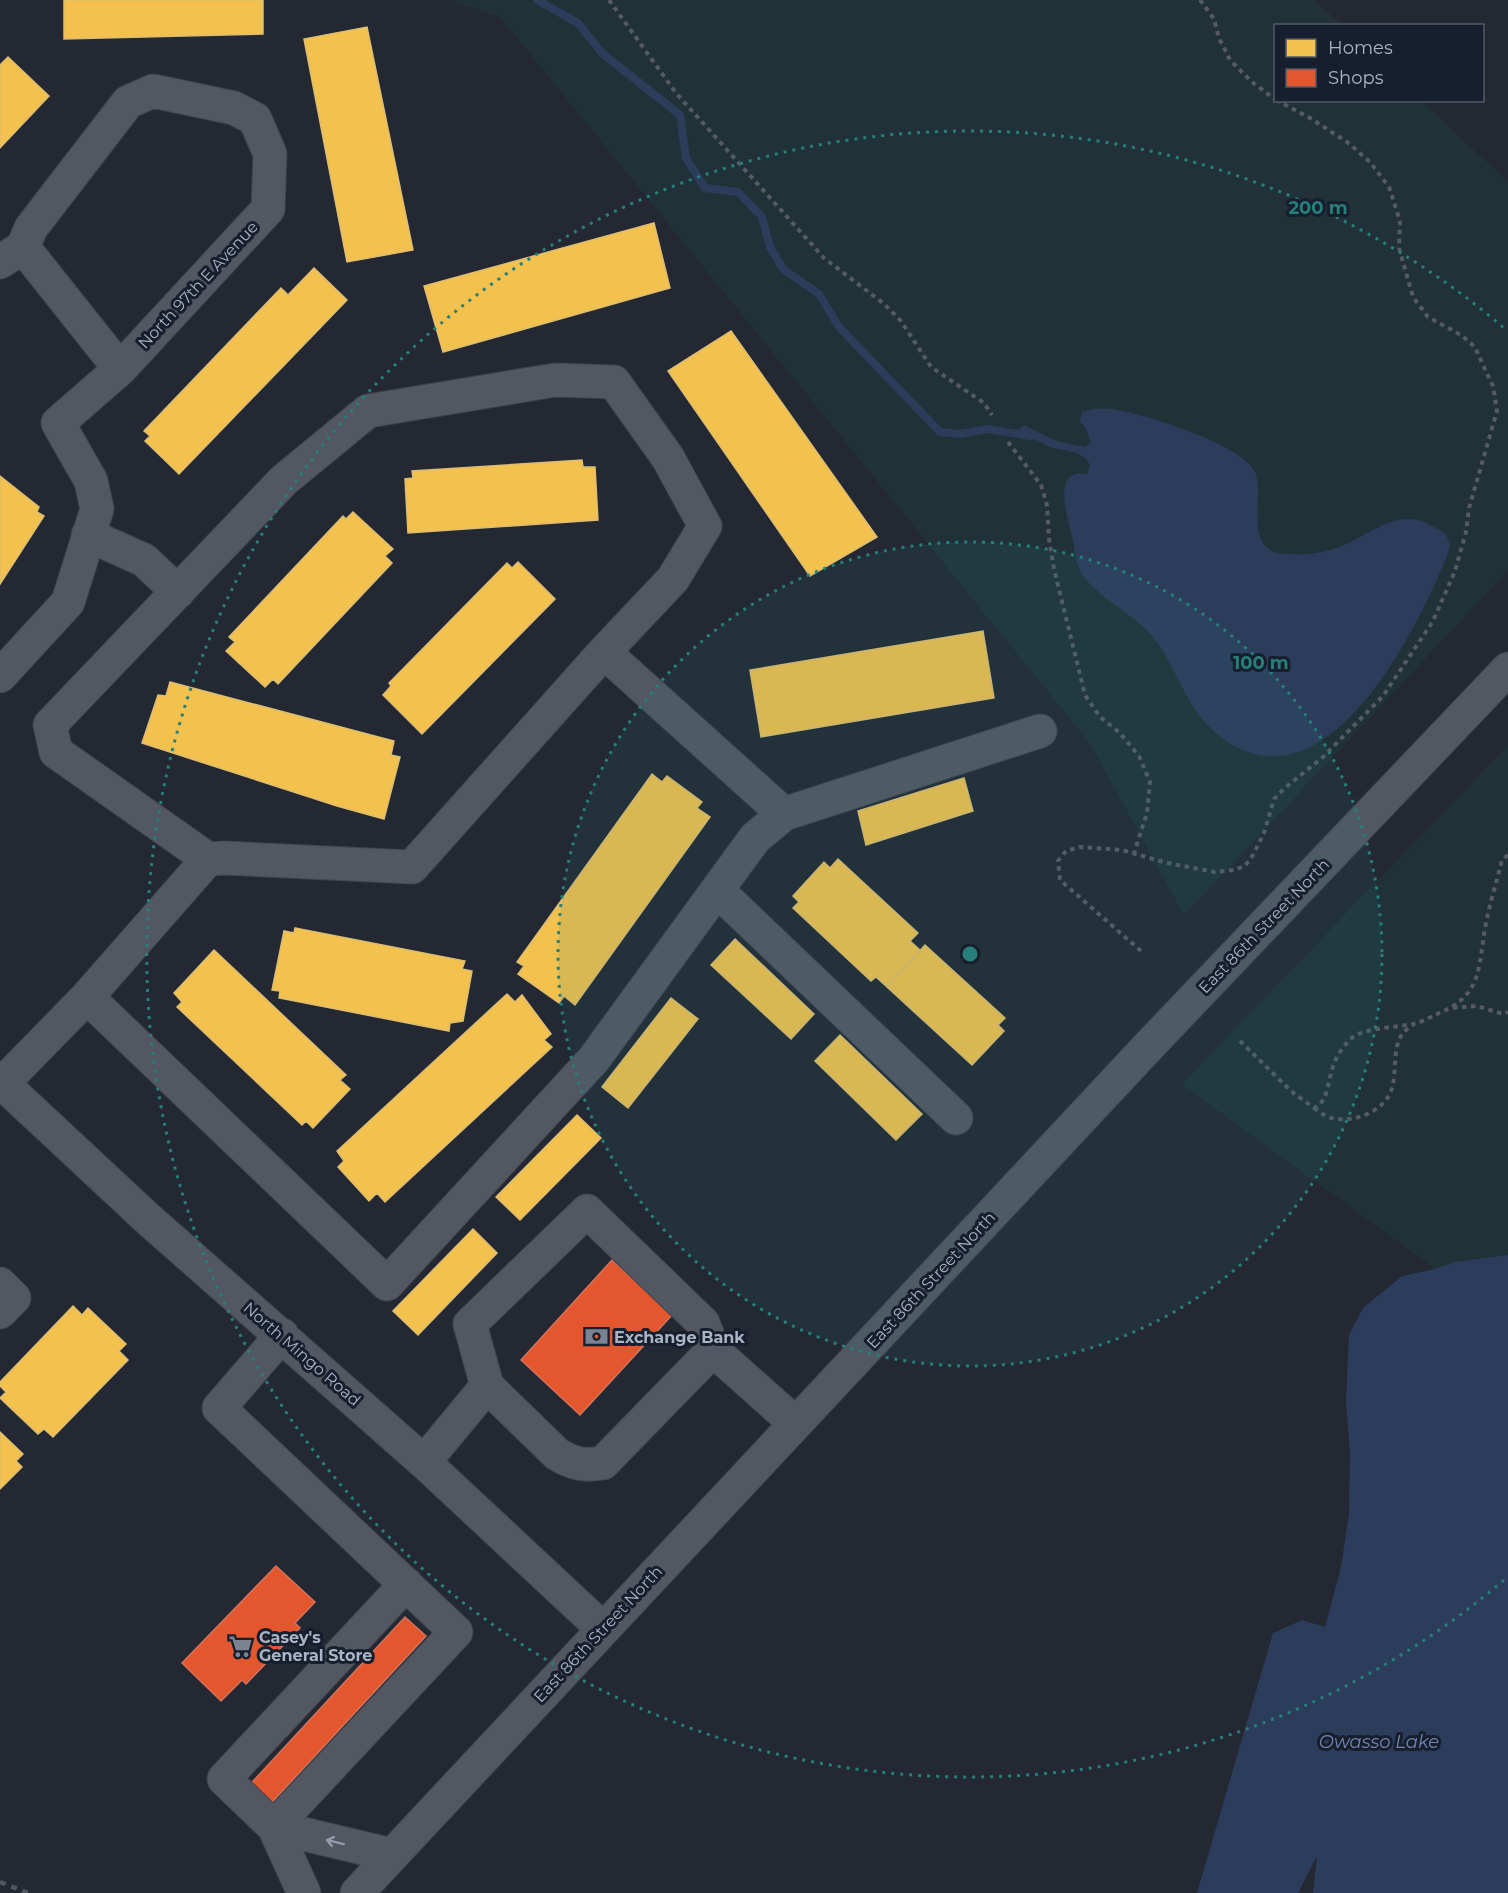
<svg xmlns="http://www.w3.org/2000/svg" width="1508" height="1893" font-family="Montserrat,sans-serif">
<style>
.green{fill:#203238}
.water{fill:#2c3c5b}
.homes{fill:#f2c14e;stroke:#ddbd72;stroke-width:1.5}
.shops{fill:#e4572e;stroke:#d3735c;stroke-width:1.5}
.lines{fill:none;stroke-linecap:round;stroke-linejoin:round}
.stream{stroke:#2c3c5b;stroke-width:8}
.minor-casing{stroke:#40434b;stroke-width:35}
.path{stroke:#565a63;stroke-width:4;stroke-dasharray:4.5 4.5;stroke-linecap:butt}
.minor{stroke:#525761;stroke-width:33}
.rail{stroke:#51565e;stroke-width:4.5;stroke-dasharray:6 6;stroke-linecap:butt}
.oneway{stroke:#959cad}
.ring{fill:none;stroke:#267f7b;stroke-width:3;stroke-dasharray:3 6}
.labels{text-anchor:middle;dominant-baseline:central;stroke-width:6;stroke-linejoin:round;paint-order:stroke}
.street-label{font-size:16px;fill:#abb3c6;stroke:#171e2d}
.poi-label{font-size:16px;font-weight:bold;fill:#abb3c6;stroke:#171e2d;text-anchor:start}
.water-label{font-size:18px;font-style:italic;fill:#7086b2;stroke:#171e2d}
.centre{fill:#267f7b;stroke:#171e2d;stroke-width:3}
.ring-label{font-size:18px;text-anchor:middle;font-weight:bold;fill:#267f7b;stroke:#171e2d;stroke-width:6;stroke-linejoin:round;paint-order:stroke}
</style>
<rect width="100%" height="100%" fill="#232832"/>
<!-- green -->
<path class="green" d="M450 0H1315L1342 25 1276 26V100L1422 101 1508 182V571L1184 915 1090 743 500 17Z
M1508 745V1255L1454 1262 1435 1269 1182 1084Z"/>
<!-- water -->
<path class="water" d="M1093 409C1099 409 1106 408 1111 409 1140 412 1244 445 1255 472 1265 496 1245 538 1274 552 1279 554 1286 554 1292 554 1311 556 1331 551 1349 543 1367 534 1387 519 1408 519 1421 518 1434 527 1446 534L1450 545 1447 556C1416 633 1322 822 1216 733 1187 709 1178 672 1157 642 1138 614 1091 596 1079 568 1075 560 1075 550 1073 541 1069 521 1049 467 1087 474L1090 465C1082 447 1059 453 1044 444 1035 440 1027 435 1017 431L1024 425 1056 441 1085 447 1091 442 1085 427 1080 422 1082 412Z
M1508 1255V1893H1313L1317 1856 1298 1893H1197L1273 1633 1302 1620 1325 1627 1341 1567 1349 1514 1350 1453 1346 1402 1349 1335 1363 1308 1402 1276 1435 1269 1454 1262Z"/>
<!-- homes -->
<path class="homes" d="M64 0H263V34L64 39Z
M367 27 413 250 347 262 304 39Z
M8 57 49 96 0 148V65Z
M654 223 670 288 443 352 424 286Z
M314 268 347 300 179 474 145 441 150 436 144 431 281 288 288 295Z
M731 331 877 537 810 576 668 371Z
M582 460 583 467H595L598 520 408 533 405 479 413 478 412 471Z
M0 476 39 507 37 512 44 516 0 584Z
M353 512 393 549 385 556 392 563 278 684 273 679 265 687 226 651 235 642 229 637 343 516 346 519Z
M518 562 555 599 422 734 383 695 391 686 389 683 507 563 512 568Z
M983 631 994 698 761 737 750 670Z
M170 682 394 741 391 755 400 757 384 819 337 806 142 743 158 695 166 696Z
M652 774 662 782 667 776 702 802 697 808 710 817 575 1005 564 996 559 1003 518 974 524 966 517 962Z
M964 778 973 811 866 845 858 811Z
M838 859 918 933 910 941 920 950 887 987 876 977 871 981 793 908 799 902 793 896 824 862 830 868Z
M295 928 465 961 462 969 472 971 463 1021 450 1023 449 1031 279 998 280 991 272 990 284 931 294 933Z
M735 939 814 1014 791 1039 711 965Z
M925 945 1005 1018 998 1025 1004 1031 972 1065 887 987Z
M214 950 346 1075 340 1080 350 1089 313 1128 306 1121 302 1125 177 1007 182 1002 174 993Z
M507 994 515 1002 522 995 551 1034 544 1040 552 1047 385 1202 377 1193 369 1201 338 1167 344 1161 337 1151Z
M671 998 698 1019 628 1108 602 1087Z
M840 1035 922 1114 896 1140 815 1061Z
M577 1115 601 1138 520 1220 496 1197Z
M473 1229 497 1253 418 1335 393 1311Z
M73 1306 82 1315 88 1308 126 1344 119 1351 128 1360 53 1437 44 1429 38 1434 0 1398 6 1392 0 1386V1382Z
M0 1432 23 1454 16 1461 22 1467 0 1489Z"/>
<!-- shops -->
<path class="shops" d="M612 1260 672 1315 580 1415 521 1360Z
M276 1566 315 1602 295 1623 300 1628 246 1684 242 1680 221 1701 182 1663Z
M405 1617 426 1636 264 1811 243 1792Z"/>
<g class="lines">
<!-- stream -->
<path class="stream" d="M537 0 578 23 602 53 680 115 686 158 705 188 738 192 762 217 770 247 783 269 819 294 839 327 940 432 959 434 988 429 1030 436"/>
<defs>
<path id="minor" d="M23 247 120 369
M0 262 23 247 31 228 128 102 153 91 234 108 255 119 270 154 268 209 120 369 58 423 91 481 97 509 68 602 0 676
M555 380 614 382 668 458 705 526 673 579 604 652 412 867 225 858 208 859 56 752 50 725 284 480 368 411Z
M88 535 144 560 178 592
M604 652 784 814
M718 891 956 1118
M87 997 387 1284 594 1059 755 838 784 814 1040 731
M0 1081 148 1219 424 1462 603 1629
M0 1086 87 997 208 859
M587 1211 703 1323 713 1350 603 1463C585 1466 573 1464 557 1454L487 1386 470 1324Z
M0 1284 14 1298 0 1312
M713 1350 795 1423
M424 1462 487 1386
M274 1827 456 1632 219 1408 282 1335
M274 1827 392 1855
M304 1893 274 1827 224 1779 406 1584
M357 1893 1145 1050 1508 669"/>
</defs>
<!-- minor casing -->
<use href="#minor" class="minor-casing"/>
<!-- path -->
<path class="path" d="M609 0 676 93 824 258 883 303 901 321 931 367 984 403 992 415
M1200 0 1214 19 1219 38 1230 60 1252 82 1276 100
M1008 442 1041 485 1047 505 1049 539 1054 569 1085 695 1100 717 1119 732 1139 756 1150 782 1147 813 1134 853
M1141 951 1060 880 1058 861 1066 851 1080 847 1122 850 1167 863 1215 872 1234 870 1245 866 1253 855 1264 833 1274 799 1286 787 1323 757 1383 696 1433 621 1455 571 1466 532 1469 508 1497 411 1493 386 1484 367 1475 347 1461 335 1428 317 1413 297 1399 248 1400 221 1389 187 1370 162 1347 142 1310 118 1276 100
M1453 1008 1477 1006 1503 1014 1508 1012
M1240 1041 1291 1091 1314 1108C1330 1100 1327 1080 1334 1064 1337 1055 1344 1045 1352 1038 1363 1028 1398 1027 1413 1024 1422 1022 1431 1017 1439 1013 1484 995 1478 964 1486 923 1490 902 1497 881 1502 860L1508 855
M1314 1108C1322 1114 1329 1119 1339 1119 1360 1121 1386 1109 1392 1088 1397 1071 1392 1047 1403 1033 1405 1030 1411 1027 1414 1024"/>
<!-- minor -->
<use href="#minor" class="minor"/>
<!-- rail -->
<path class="rail" d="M0 1882 28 1893"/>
</g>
<!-- one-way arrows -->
<defs><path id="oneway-shaft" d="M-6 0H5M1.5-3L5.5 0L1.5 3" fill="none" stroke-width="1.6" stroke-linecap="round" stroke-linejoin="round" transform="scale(1.5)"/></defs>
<use class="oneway" href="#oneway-shaft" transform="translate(335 1842) rotate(-166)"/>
<!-- distance rings -->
<circle cx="970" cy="954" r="412" fill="#267f7b" fill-opacity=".12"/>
<g class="ring">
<circle cx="970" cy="954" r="412"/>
<path d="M1504 1580A823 823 0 1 1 1504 328"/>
</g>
<!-- icons -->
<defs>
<symbol id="bank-bare" viewBox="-9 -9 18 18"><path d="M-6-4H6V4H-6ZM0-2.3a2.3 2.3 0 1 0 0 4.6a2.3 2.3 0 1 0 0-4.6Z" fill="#7b8292" stroke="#171e2d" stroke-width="2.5" paint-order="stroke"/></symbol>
<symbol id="supermarket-bare" viewBox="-9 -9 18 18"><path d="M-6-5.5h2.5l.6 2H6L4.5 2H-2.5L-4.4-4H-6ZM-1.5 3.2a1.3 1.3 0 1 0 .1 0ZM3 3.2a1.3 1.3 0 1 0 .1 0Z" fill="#7b8292" stroke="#171e2d" stroke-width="2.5" paint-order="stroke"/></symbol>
</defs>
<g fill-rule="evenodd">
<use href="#bank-bare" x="580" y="1320" width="33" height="33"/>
<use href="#supermarket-bare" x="224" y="1630" width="33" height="33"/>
</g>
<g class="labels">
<!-- street labels -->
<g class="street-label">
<text transform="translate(198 285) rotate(-47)">North 97th E Avenue</text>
<text transform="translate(1264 926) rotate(-46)">East 86th Street North</text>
<text transform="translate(931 1280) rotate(-47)">East 86th Street North</text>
<text transform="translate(302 1354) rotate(41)">North Mingo Road</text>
<text transform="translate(598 1634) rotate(-47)">East 86th Street North</text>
</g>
<!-- poi labels -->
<g class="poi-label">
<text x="614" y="1337">Exchange Bank</text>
<text x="259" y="1637">Casey's<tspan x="259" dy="18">General Store</tspan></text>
</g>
<!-- water labels -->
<g class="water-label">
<text x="1379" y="1742">Owasso Lake</text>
</g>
</g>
<circle cx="970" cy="954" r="9" class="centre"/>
<g class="ring-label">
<text x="1318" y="214">200 m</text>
<text x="1261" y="669">100 m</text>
</g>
<!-- legend -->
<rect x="1274" y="24" width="210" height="78" fill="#171e2d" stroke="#525a6a" stroke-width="1.5"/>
<rect x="1286" y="39" width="30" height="18" fill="#f2c14e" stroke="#525a6a" stroke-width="1.5"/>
<text x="1328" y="54" font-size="18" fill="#abb3c6">Homes</text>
<rect x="1286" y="69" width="30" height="18" fill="#e4572e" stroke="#525a6a" stroke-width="1.5"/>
<text x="1328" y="84" font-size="18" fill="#abb3c6">Shops</text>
</svg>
